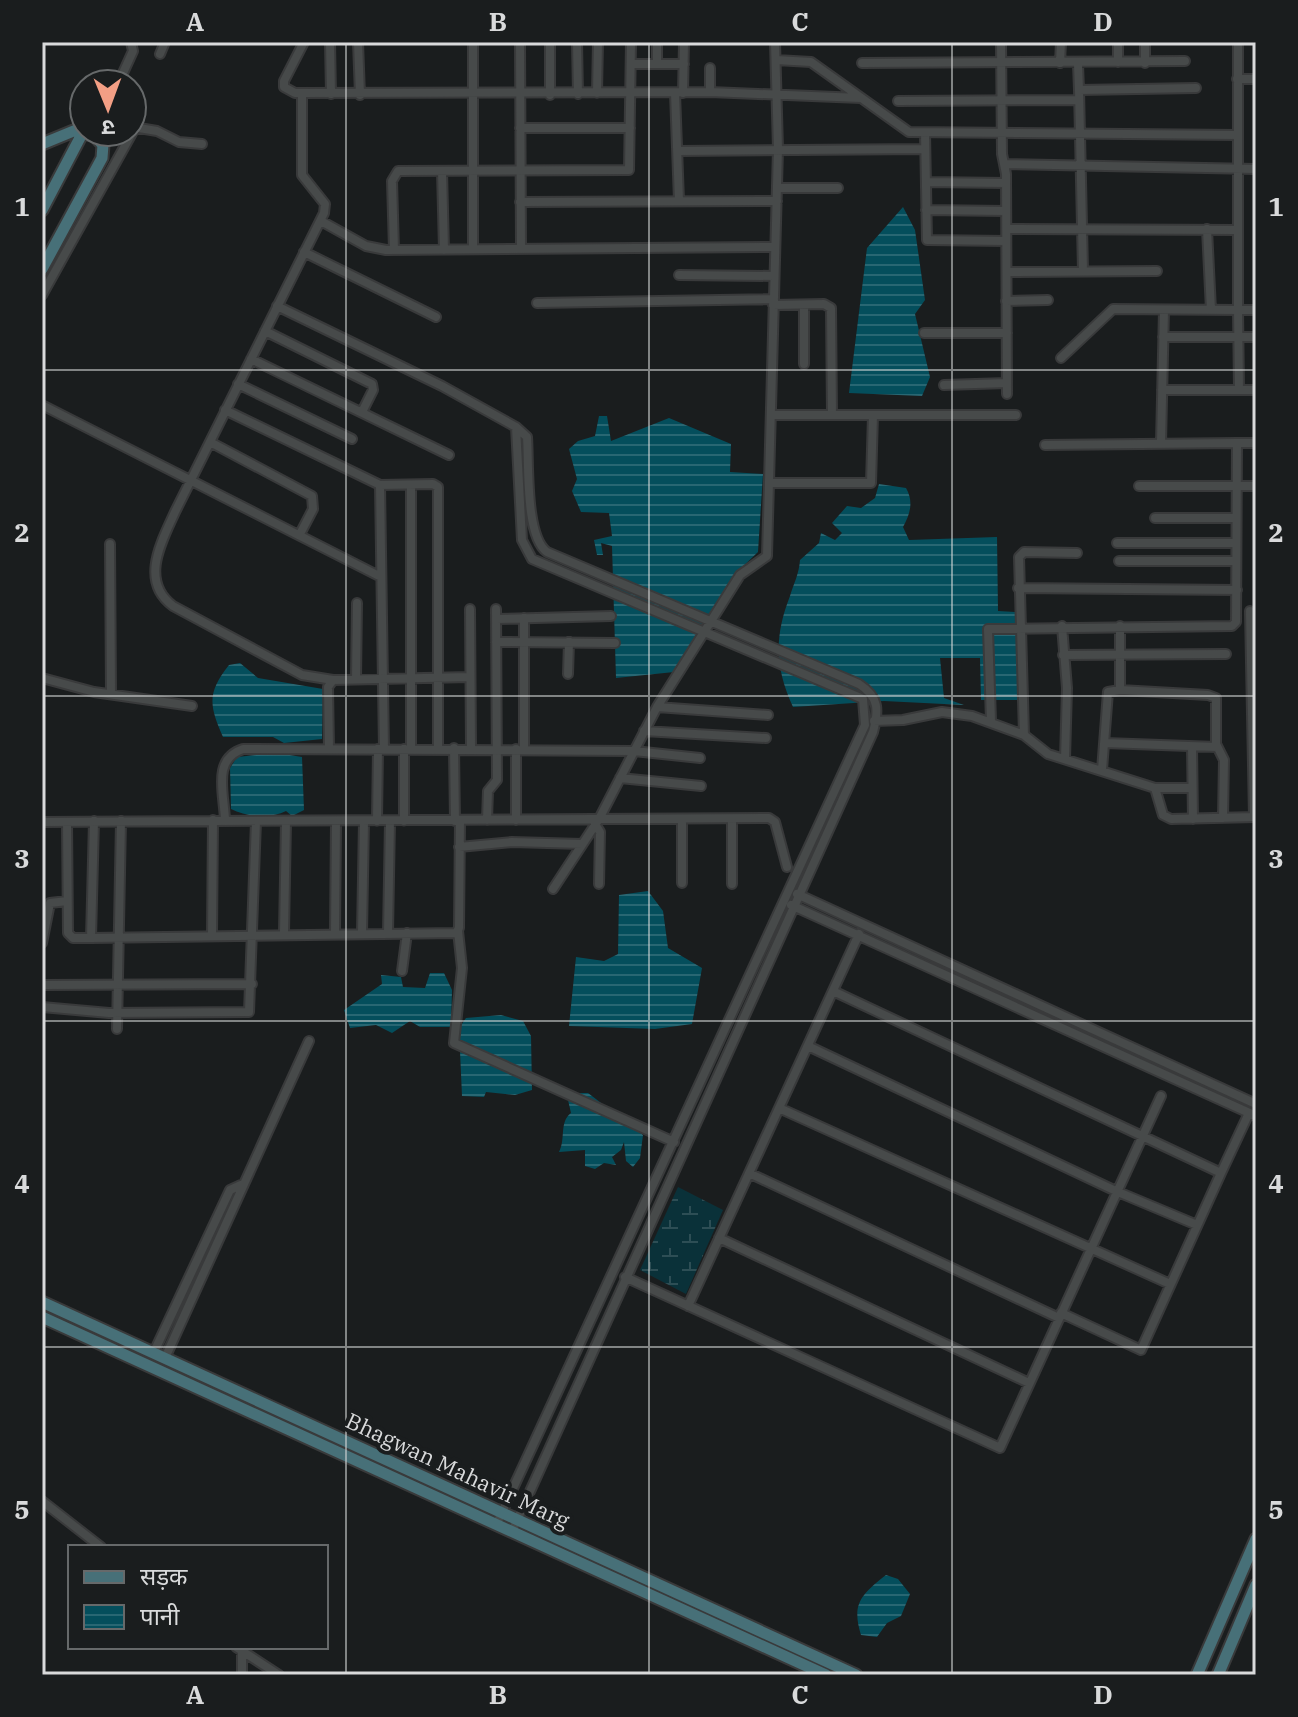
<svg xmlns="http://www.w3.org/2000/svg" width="1298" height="1717" font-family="'IBM Plex Serif','Noto Sans Devanagari',serif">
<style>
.wetland{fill:url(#wetland-marsh)}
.water{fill:url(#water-rules)}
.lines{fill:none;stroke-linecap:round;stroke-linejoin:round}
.street-casing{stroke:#393a3b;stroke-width:12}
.secondary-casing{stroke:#393a3b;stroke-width:15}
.street{stroke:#474a4a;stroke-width:8}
.secondary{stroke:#477078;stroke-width:11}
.grid{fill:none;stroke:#d9dadb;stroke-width:2;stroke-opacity:0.55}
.labels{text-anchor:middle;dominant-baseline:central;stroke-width:8;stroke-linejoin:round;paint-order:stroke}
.street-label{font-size:22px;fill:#d9dadb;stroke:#1a1d1e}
.neatline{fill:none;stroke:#d9dadb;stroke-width:3}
.grid-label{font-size:26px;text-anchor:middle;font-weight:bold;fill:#d9dadb}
</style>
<defs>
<pattern id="wetland-marsh" width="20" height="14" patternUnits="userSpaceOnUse" patternTransform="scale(2)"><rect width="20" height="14" fill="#0a3139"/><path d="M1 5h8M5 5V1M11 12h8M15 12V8" fill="none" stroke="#2d4e55"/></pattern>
<pattern id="water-rules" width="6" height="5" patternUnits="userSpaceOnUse" patternTransform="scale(2)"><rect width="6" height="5" fill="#044e5c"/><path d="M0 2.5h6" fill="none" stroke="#286773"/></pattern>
</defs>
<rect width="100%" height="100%" fill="#1a1d1e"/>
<!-- wetland -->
<path class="wetland" d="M678 1187 723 1210 686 1294 640 1270Z"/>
<!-- water -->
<path class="water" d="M903 207 915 230 925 300 915 314 930 377 922 396 849 393 867 248Z
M599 416H607L611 441 669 418 731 444 730 472 763 474 758 552 734 575 674 672 616 678 612 546 601 543 603 555H597L594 540 612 536 609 513 581 512 572 491 577 479 569 449 578 441 595 436Z
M879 484 906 488C914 502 910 514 903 527L909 540 997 537 998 611 1015 612 1019 700H981L980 658H940L944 698 964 705 884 701 793 707C775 668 774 637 790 596 794 583 799 574 800 560L819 543 821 533 835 540 842 533 832 523 847 506 861 508 875 498Z
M240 663 258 678 323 689 322 739 284 743 273 737H223C209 705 207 693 229 665Z
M277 753 302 757 304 810 292 816 286 811C271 819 247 817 231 809L230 768 237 757Z
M648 891 663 911 668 948 702 968 692 1024 655 1029 569 1026 576 957 604 961 618 954 619 895Z
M430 973H444L452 990 451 1027H420L410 1021 392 1033 376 1025 350 1028 344 1010 382 984 381 975 401 977 403 987 425 988Z
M501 1015 523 1021 531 1036 532 1090 515 1095 486 1092 484 1097 462 1096 459 1028 466 1018Z
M573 1093H588L643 1135 640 1158 633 1167 626 1161 624 1142 621 1150 612 1157 616 1165 604 1163 595 1169 585 1166V1150L559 1152C566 1139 559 1122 571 1113L568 1100Z
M886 1575 898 1579 910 1594 901 1616 887 1623 877 1637 861 1635C851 1603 862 1594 886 1575Z"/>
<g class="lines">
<defs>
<path id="street" d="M304 42 284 81V87L295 93 710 92 861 98
M330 42 331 94
M358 42 360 95
M473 42V249
M520 42 521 248
M550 42V95
M577 42 578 94
M1001 42 1002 154 1006 174 1007 394
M1118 42V62
M160 54 165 42
M776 60 811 62 909 132 1238 135
M657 63V42
M862 63 1185 61
M1060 63 1061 42
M1145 63V42
M631 64H684
M1078 64 1079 90
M1237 79H1256
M118 84 133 51 131 42
M710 92V68
M597 93 598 42
M675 93 679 201
M683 93 684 42
M302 94V175L325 204 324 213 175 512C162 541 139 581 173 606L302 675 333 680
M898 101 1079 100
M133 127 157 131 179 142 202 144
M520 128H630
M925 133 927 240 1006 241
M103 145 120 132
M678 151 925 149
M1004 164 1256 169
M442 171 444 250
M926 182 1006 183
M777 188H838
M520 202 777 201
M926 210 1006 211
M321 221 366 246 386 250 775 247
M1007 229 1238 230
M1207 229 1211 310
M394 250 392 181 398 171 629 170 631 42
M304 252 436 317
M1083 271 1079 90 1196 88
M1007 272 1157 271
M679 275 774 276
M42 295 136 126
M1006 301 1048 300
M537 303 774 299
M773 305 824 304 831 308 832 415
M277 306 442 386 516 427 527 437C529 464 525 536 547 552L859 684C879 697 879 710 873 732L513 1529
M265 331 372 384 373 390 362 412
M924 333H1007
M1163 337H1256
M1061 358 1113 309 1238 310V42
M251 359 449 455
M804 364V305
M238 384 352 439
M944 385 1007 383
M1162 390H1256
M1239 390 1238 310H1256
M42 405 381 577
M225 410 380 485 433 484 438 487V748
M771 415H1016
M210 442 312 496 313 509 300 534
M1161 443 1164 310
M1237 443H1256
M770 483H871L873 415
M380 485 384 749
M411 485V748
M1139 486H1256
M1155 518H1236
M1117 543H1236
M110 544 111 694
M1119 561H1236
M1018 588 1237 590
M470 609 471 748
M1250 611 1254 817
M524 618V749
M496 619 611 616
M1062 626 1067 688 1065 759
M496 642 615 643
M1063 655 1226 654
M568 674 569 642
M42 678 94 692 192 706
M356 679 357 603
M1120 690 1208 695 1216 698V744L1224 760 1223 818
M657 707 768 715
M874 721 903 720 942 712 972 716 1024 735 1048 754 1155 788H1192
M991 721 988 629 1232 626 1236 622 1237 443 1045 445
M644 731 766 738
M1024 735 1019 557 1024 552 1077 553
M1105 743 1217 747
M1192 747 1193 819
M454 748 455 821
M329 749 328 687 333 680 470 677
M404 749V821
M1102 770 1108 692 1120 690V626
M620 778 701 786
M1155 788 1163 815 1171 819 1256 817
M682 819V883
M732 819V884
M225 820C224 793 212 759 243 749L634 751 700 758
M487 820 488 791 497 780 496 609
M516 820V749
M377 821 378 749
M42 822 769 818 775 822 787 867
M67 822 68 933 73 938H91L456 933 459 928 460 821
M595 824 600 832 599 884
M459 847 512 842 582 844
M553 889 599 819 657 707 740 575 767 556 778 149 775 42
M797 894 1256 1104
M791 905 1256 1116
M458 931 462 968 454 1043 674 1142
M284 933 286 821
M335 933 336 822
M362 933 364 821
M388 933 390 821
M212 935 213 820
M91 938 94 821
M42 943 50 903 67 901
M402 971 407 933
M42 985 252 984
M833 991 1221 1173 1141 1350 1061 1313
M42 1007 109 1013 249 1012 256 821
M117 1029 121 821
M808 1046 1118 1192 1197 1225
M779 1108 1170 1284
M1221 1173 1249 1113
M751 1174 1059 1318
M719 1238 1029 1383
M625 1277 1000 1448 1161 1096
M688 1306 859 934
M154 1352 230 1190 241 1185
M165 1358 309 1041
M42 1501 101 1547
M497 1523 865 725 863 699 532 559 522 540 516 427
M236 1647 279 1675
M242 1651V1675"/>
<path id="secondary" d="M42 144 76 130 95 136 103 145 102 158 42 269
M42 210 83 132
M42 1302 856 1675
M42 1317 826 1675
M1197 1675 1256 1539
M1218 1675 1256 1585"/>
</defs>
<!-- street casing -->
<use href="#street" class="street-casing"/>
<!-- secondary casing -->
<use href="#secondary" class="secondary-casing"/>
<!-- street -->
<use href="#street" class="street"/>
<!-- secondary -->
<use href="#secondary" class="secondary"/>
</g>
<!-- grid -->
<path class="grid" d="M346 42V1675M649 42V1675M952 42V1675M42 370H1256M42 696H1256M42 1021H1256M42 1347H1256"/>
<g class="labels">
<!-- street labels -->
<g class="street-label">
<text transform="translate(458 1470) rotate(25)">Bhagwan Mahavir Marg</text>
</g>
</g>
<!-- border -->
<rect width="1298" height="1717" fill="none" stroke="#1a1d1e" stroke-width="88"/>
<!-- legend -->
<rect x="68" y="1545" width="260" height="104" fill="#1a1d1e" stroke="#66696a" stroke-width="2"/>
<rect x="84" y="1571" width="40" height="12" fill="#477078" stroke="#66696a" stroke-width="2"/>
<text x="140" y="1585" font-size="24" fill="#d9dadb">सड़क</text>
<rect x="84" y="1605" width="40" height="24" fill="url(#water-rules)" stroke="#66696a" stroke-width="2"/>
<text x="140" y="1625" font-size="24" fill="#d9dadb">पानी</text>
<!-- north arrow -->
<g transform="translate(108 108) rotate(179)"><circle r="38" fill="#1a1d1e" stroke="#66696a" stroke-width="2"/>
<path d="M0-6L14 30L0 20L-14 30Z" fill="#f39f85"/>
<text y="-12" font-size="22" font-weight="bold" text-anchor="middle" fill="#d9dadb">उ</text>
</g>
<rect x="44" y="44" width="1210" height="1629" class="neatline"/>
<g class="grid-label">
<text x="195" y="31">A</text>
<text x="498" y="31">B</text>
<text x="800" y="31">C</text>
<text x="1103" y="31">D</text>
<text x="22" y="216">1</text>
<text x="1276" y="216">1</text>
<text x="22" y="542">2</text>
<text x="1276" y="542">2</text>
<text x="22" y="868">3</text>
<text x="1276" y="868">3</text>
<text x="22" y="1193">4</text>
<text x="1276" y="1193">4</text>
<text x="22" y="1519">5</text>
<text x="1276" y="1519">5</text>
<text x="195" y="1704">A</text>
<text x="498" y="1704">B</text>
<text x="800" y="1704">C</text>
<text x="1103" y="1704">D</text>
</g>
</svg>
